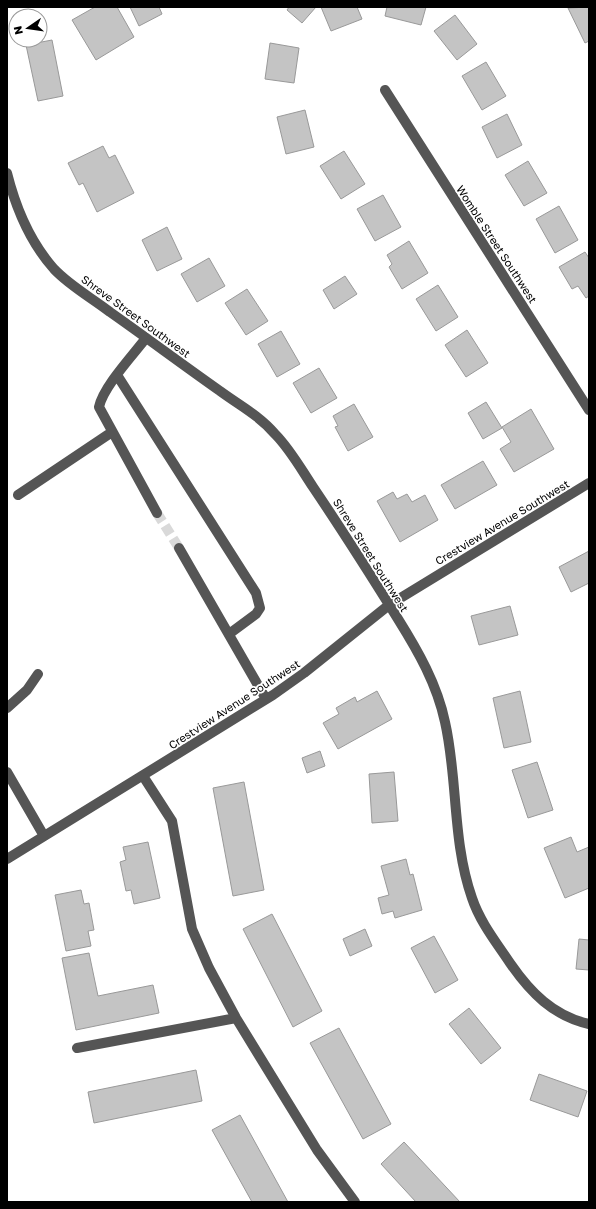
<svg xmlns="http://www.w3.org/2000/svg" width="596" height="1209" font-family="'Golos Text',sans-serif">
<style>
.building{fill:#c4c4c4;stroke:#999}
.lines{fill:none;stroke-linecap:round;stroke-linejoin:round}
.minor-tunnel{stroke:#d9d9d9;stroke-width:10;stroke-dasharray:10 5;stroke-linecap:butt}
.minor{stroke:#555;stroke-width:10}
.labels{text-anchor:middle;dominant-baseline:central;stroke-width:3.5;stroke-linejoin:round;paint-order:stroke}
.street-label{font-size:11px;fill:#000;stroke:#fff}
</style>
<rect width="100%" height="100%" fill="#fff"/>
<!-- building -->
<path class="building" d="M95 7H117L134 37 96 60 72 20Z
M130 7H159L162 14 139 26Z
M289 7H316L302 23 287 10Z
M321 7H357L362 19 331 31Z
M387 7H426L421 25 385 16Z
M589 7V41L585 43 568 8Z
M455 15 477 44 457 60 434 31Z
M52 40 63 96 38 101 26 45Z
M270 43 299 48 294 83 265 79Z
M486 62 506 96 482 110 462 76Z
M305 110 314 147 286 154 277 117Z
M507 114 522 145 497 158 482 127Z
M103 146 109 158 115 155 134 193 97 212 83 183 79 185 68 163Z
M344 151 365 184 341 199 320 166Z
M528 161 547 193 524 206 505 175Z
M383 195 401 227 375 241 357 209Z
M559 206 578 240 555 253 536 219Z
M167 227 182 259 157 271 142 240Z
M409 241 428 273 402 289 389 267 392 264 387 255Z
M585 252 589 258V296L586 298 578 286 572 289 559 267Z
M209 258 225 286 197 302 181 274Z
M345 276 357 294 334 309 323 290Z
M438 285 458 317 436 331 416 299Z
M247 289 268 321 246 335 225 303Z
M467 330 488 363 466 377 445 345Z
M281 331 300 364 277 377 258 344Z
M319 368 337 398 311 413 293 383Z
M486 402 502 428 483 439 468 413Z
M354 404 373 437 348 451 335 427 338 426 333 416Z
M531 409 554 449 514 472 500 449 511 442 502 427Z
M483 461 497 485 455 509 441 485Z
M393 492 397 499 407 494 412 502 425 495 438 520 400 542 377 501Z
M589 551V583L571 592 559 567Z
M510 606 518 635 479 645 471 616Z
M377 691 392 719 338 749 323 723 339 714 336 708 355 697 357 702Z
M520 691 531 742 504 748 493 698Z
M320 751 325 766 307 773 302 758Z
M537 762 553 810 528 818 512 770Z
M394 772 398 821 372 823 369 774Z
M244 782 264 890 233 896 213 788Z
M571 837 577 852 589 847V888L565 898 544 848Z
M148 842 160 898 134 904 131 890 126 891 120 862 126 860 123 847Z
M406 859 410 875 413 874 422 910 395 918 393 911 382 914 378 898 389 895 381 866Z
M81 890 84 904 89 903 94 930 88 931 91 946 66 951 55 895Z
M272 914 322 1011 293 1027 243 929Z
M365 929 372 946 350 956 343 939Z
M434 936 458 980 435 993 411 948Z
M579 939 589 940V970L576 969Z
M89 953 98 996 153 985 159 1013 76 1030 62 958Z
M469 1008 501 1048 481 1064 449 1024Z
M339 1028 391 1124 363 1139 310 1043Z
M196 1070 202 1101 94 1123 88 1092Z
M539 1074 587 1091 578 1117 530 1100Z
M240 1115 288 1202H252L212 1130Z
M404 1142 460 1202H416L381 1164Z"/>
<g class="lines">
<!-- minor-tunnel -->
<path class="minor-tunnel" d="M157 513 179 548"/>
<!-- minor -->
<path class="minor" d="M385 90 589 410
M7 173C16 209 30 242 54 269 70 286 92 298 110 312 147 338 183 365 220 391 239 405 260 416 275 434 290 449 301 469 313 487 342 530 370 574 398 619 418 651 437 684 445 722 458 779 452 841 472 898 480 922 496 942 510 963 530 992 553 1016 589 1024
M146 338C133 355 103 387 99 407L157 513
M117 375 256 593 260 608 256 614 229 634
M18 495 112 432
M179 548 266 699
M7 708 27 690 38 674
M7 772 44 836
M143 776 172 821 192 929 209 968 236 1018 317 1150 355 1202
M7 859 273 695 304 673 389 605 589 483
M77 1048 236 1018"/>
</g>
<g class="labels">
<!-- street labels -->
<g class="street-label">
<text transform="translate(497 244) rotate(57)">Womble Street Southwest</text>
<text transform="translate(136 316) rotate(36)">Shreve Street Southwest</text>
<text transform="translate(502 522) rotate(-31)">Crestview Avenue Southwest</text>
<text transform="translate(371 555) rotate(58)">Shreve Street Southwest</text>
<text transform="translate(234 704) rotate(-33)">Crestview Avenue Southwest</text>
</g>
</g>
<!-- border -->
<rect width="596" height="1209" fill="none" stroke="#000000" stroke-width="16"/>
<!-- north arrow -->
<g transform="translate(28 28) rotate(257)"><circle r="19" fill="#ffffff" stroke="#999999"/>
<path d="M0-3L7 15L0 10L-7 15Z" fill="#000000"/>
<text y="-6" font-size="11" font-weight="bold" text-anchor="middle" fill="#000000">N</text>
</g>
</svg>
